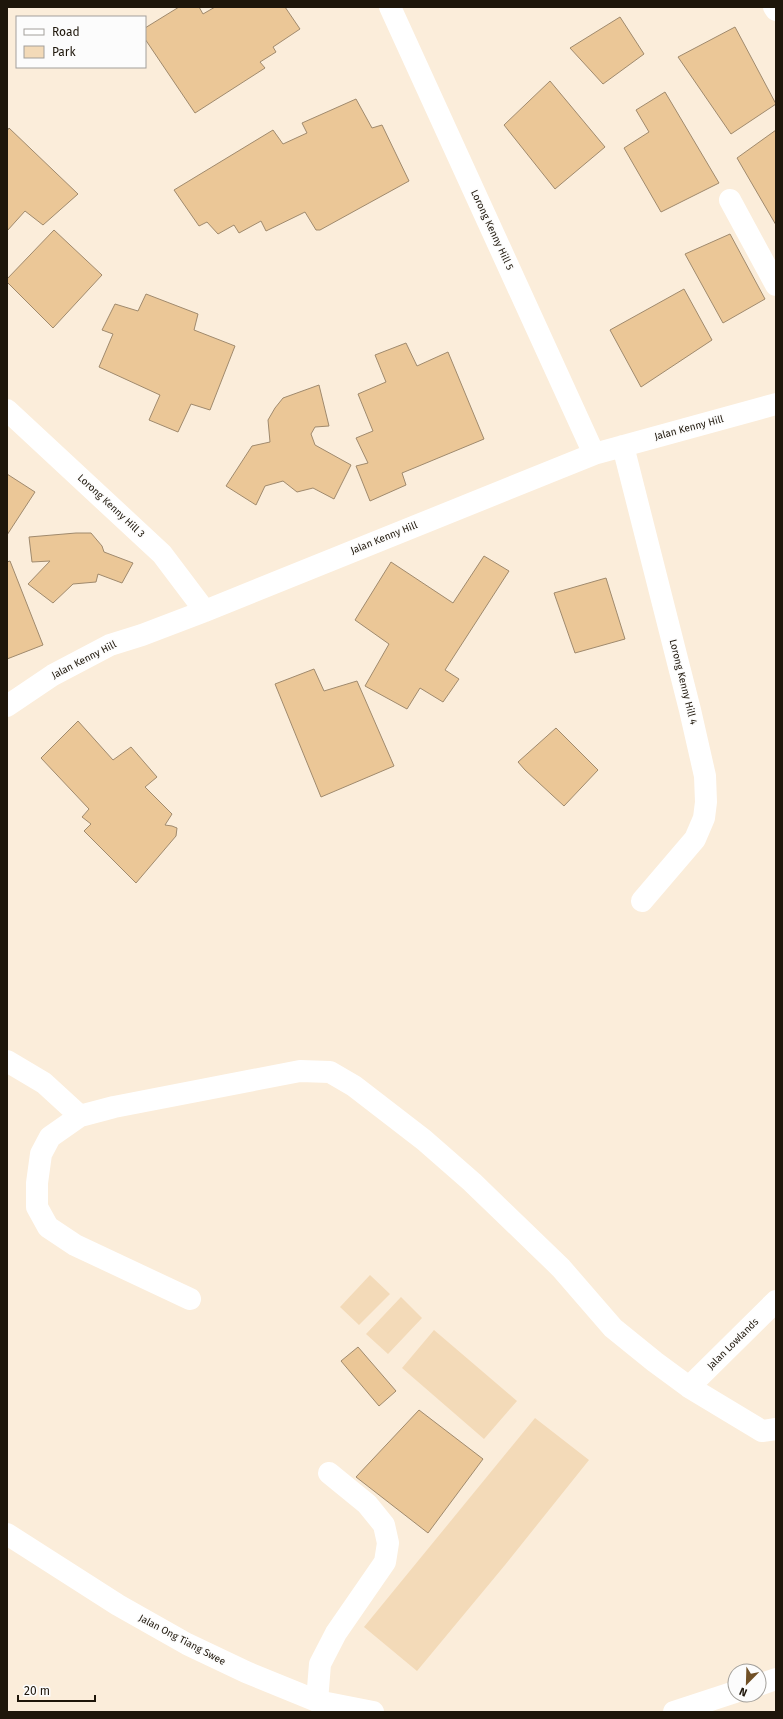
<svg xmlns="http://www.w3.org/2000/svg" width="783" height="1719" font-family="'Fira Sans',sans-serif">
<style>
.green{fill:#f3dab8}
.building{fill:#ebc797;stroke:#a08a6d}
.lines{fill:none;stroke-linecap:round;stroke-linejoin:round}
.minor{stroke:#fff;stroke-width:22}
.major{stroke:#fff;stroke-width:22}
.labels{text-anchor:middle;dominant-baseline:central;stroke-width:3;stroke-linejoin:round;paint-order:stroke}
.street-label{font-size:10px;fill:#1e160a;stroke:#fcfcfc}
</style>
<rect width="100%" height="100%" fill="#fbedda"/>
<!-- green -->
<path class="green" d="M370 1275 390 1294 359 1325 340 1307Z
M401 1297 422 1318 388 1354 366 1334Z
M434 1330 517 1401 484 1439 402 1368Z
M535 1418 589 1460 505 1565 417 1671 364 1627Z"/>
<!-- building -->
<path class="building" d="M179 7H199L203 14 215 7H285L300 29 273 47 276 52 260 62 265 68 195 113 145 39V28Z
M620 17 644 54 603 84 570 48Z
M735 27 776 104 731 134 678 57Z
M550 81 605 147 555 189 504 125Z
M665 92 719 183 661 212 624 148 649 132 636 110Z
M356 99 372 128 382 125 409 181 320 230H316L305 212 266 231 261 221 239 233 234 225 218 234 207 222 199 226 174 190 273 130 283 144 307 133 302 123Z
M9 128 78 194 43 225 25 211 7 231V131Z
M776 130V225L737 158Z
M54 230 102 275 53 328 7 282V279Z
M730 234 765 299 723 323 685 254Z
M684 289 712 340 641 387 610 330Z
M146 294 198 314 194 330 235 346 210 410 191 404 178 432 149 420 160 395 99 367 113 334 102 330 115 304 138 311Z
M406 343 417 366 448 352 484 439 402 473 406 485 370 501 356 466 368 463 356 438 373 431 358 394 386 382 375 355Z
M319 385 329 426 315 427 311 434 315 445 351 465 334 499 313 488 297 492 283 481 265 486 256 505 226 486 252 446 270 442 268 420 275 408 283 398Z
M7 474 35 492 7 535Z
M76 533H91L102 546 104 552 133 563 122 583 98 574 96 582 73 584 53 603 28 584 50 561 32 562 29 537Z
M484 556 509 571 445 670 459 679 443 702 420 688 407 709 365 686 389 644 355 620 391 562 453 603Z
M10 561 43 645 7 659V562Z
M606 578 625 639 575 653 554 593Z
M314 669 324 691 357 681 394 766 321 797 275 684Z
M78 721 113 760 131 747 157 777 145 787 172 814 165 825 172 826 177 828 176 836 136 883 84 831 91 824 82 817 89 809 41 758Z
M556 728 598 770 564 806 525 770 518 762Z
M358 1347 396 1391 379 1406 341 1361Z
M419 1410 483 1459 428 1533 356 1477Z"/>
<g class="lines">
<!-- minor -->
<path class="minor" d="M390 7 594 454
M774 7 776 10
M730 200 776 285
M7 410 162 554 205 611
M623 446 690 710 705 776 706 802 704 818 695 839 642 901
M7 706 53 675 110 645 142 635 205 611 594 454 776 404
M7 1061 44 1083 80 1116 114 1107 300 1071 330 1072 354 1086 424 1140 472 1182 561 1268 613 1328 655 1362 689 1387 762 1431 776 1429
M80 1116 50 1137 41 1154 37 1183V1207L48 1227 75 1245 190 1299
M689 1387 776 1301
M317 1701 320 1664 336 1633 385 1562 388 1543 384 1525 367 1504 329 1473"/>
<!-- major -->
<path class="major" d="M7 1534 118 1605 187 1644 246 1672 317 1701 373 1712
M759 1685 776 1679
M674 1712 735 1692"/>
</g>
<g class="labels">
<!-- street labels -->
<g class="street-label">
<text transform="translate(492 230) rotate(65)">Lorong Kenny Hill 5</text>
<text transform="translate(689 428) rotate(-15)">Jalan Kenny Hill</text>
<text transform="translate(111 506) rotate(43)">Lorong Kenny Hill 3</text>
<text transform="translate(384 538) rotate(-22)">Jalan Kenny Hill</text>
<text transform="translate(84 660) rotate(-27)">Jalan Kenny Hill</text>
<text transform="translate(683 682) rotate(76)">Lorong Kenny Hill 4</text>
<text transform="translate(733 1344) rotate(-45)">Jalan Lowlands</text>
<text transform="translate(182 1640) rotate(28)">Jalan Ong Tiang Swee</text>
</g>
</g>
<!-- border -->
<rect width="783" height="1719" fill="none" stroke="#1e160a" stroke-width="16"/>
<!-- legend -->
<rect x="16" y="16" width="130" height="52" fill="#fcfcfc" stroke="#a3a09b"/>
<rect x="24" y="29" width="20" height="6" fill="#ffffff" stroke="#a3a09b"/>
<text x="52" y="36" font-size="12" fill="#1e160a">Road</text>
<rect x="24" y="46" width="20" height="12" fill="#f3dab8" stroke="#a3a09b"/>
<text x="52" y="56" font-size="12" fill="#1e160a">Park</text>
<!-- north arrow -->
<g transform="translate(747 1683) rotate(203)"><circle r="19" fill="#fcfcfc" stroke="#a3a09b"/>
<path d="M0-3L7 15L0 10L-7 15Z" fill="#705026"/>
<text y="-6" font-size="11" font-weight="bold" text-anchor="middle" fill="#1e160a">N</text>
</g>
<!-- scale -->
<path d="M18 1695v6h77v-6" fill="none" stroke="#1e160a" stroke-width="2"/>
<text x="24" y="1695" font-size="12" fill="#1e160a" stroke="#fcfcfc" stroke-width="3" paint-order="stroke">20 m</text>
</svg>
